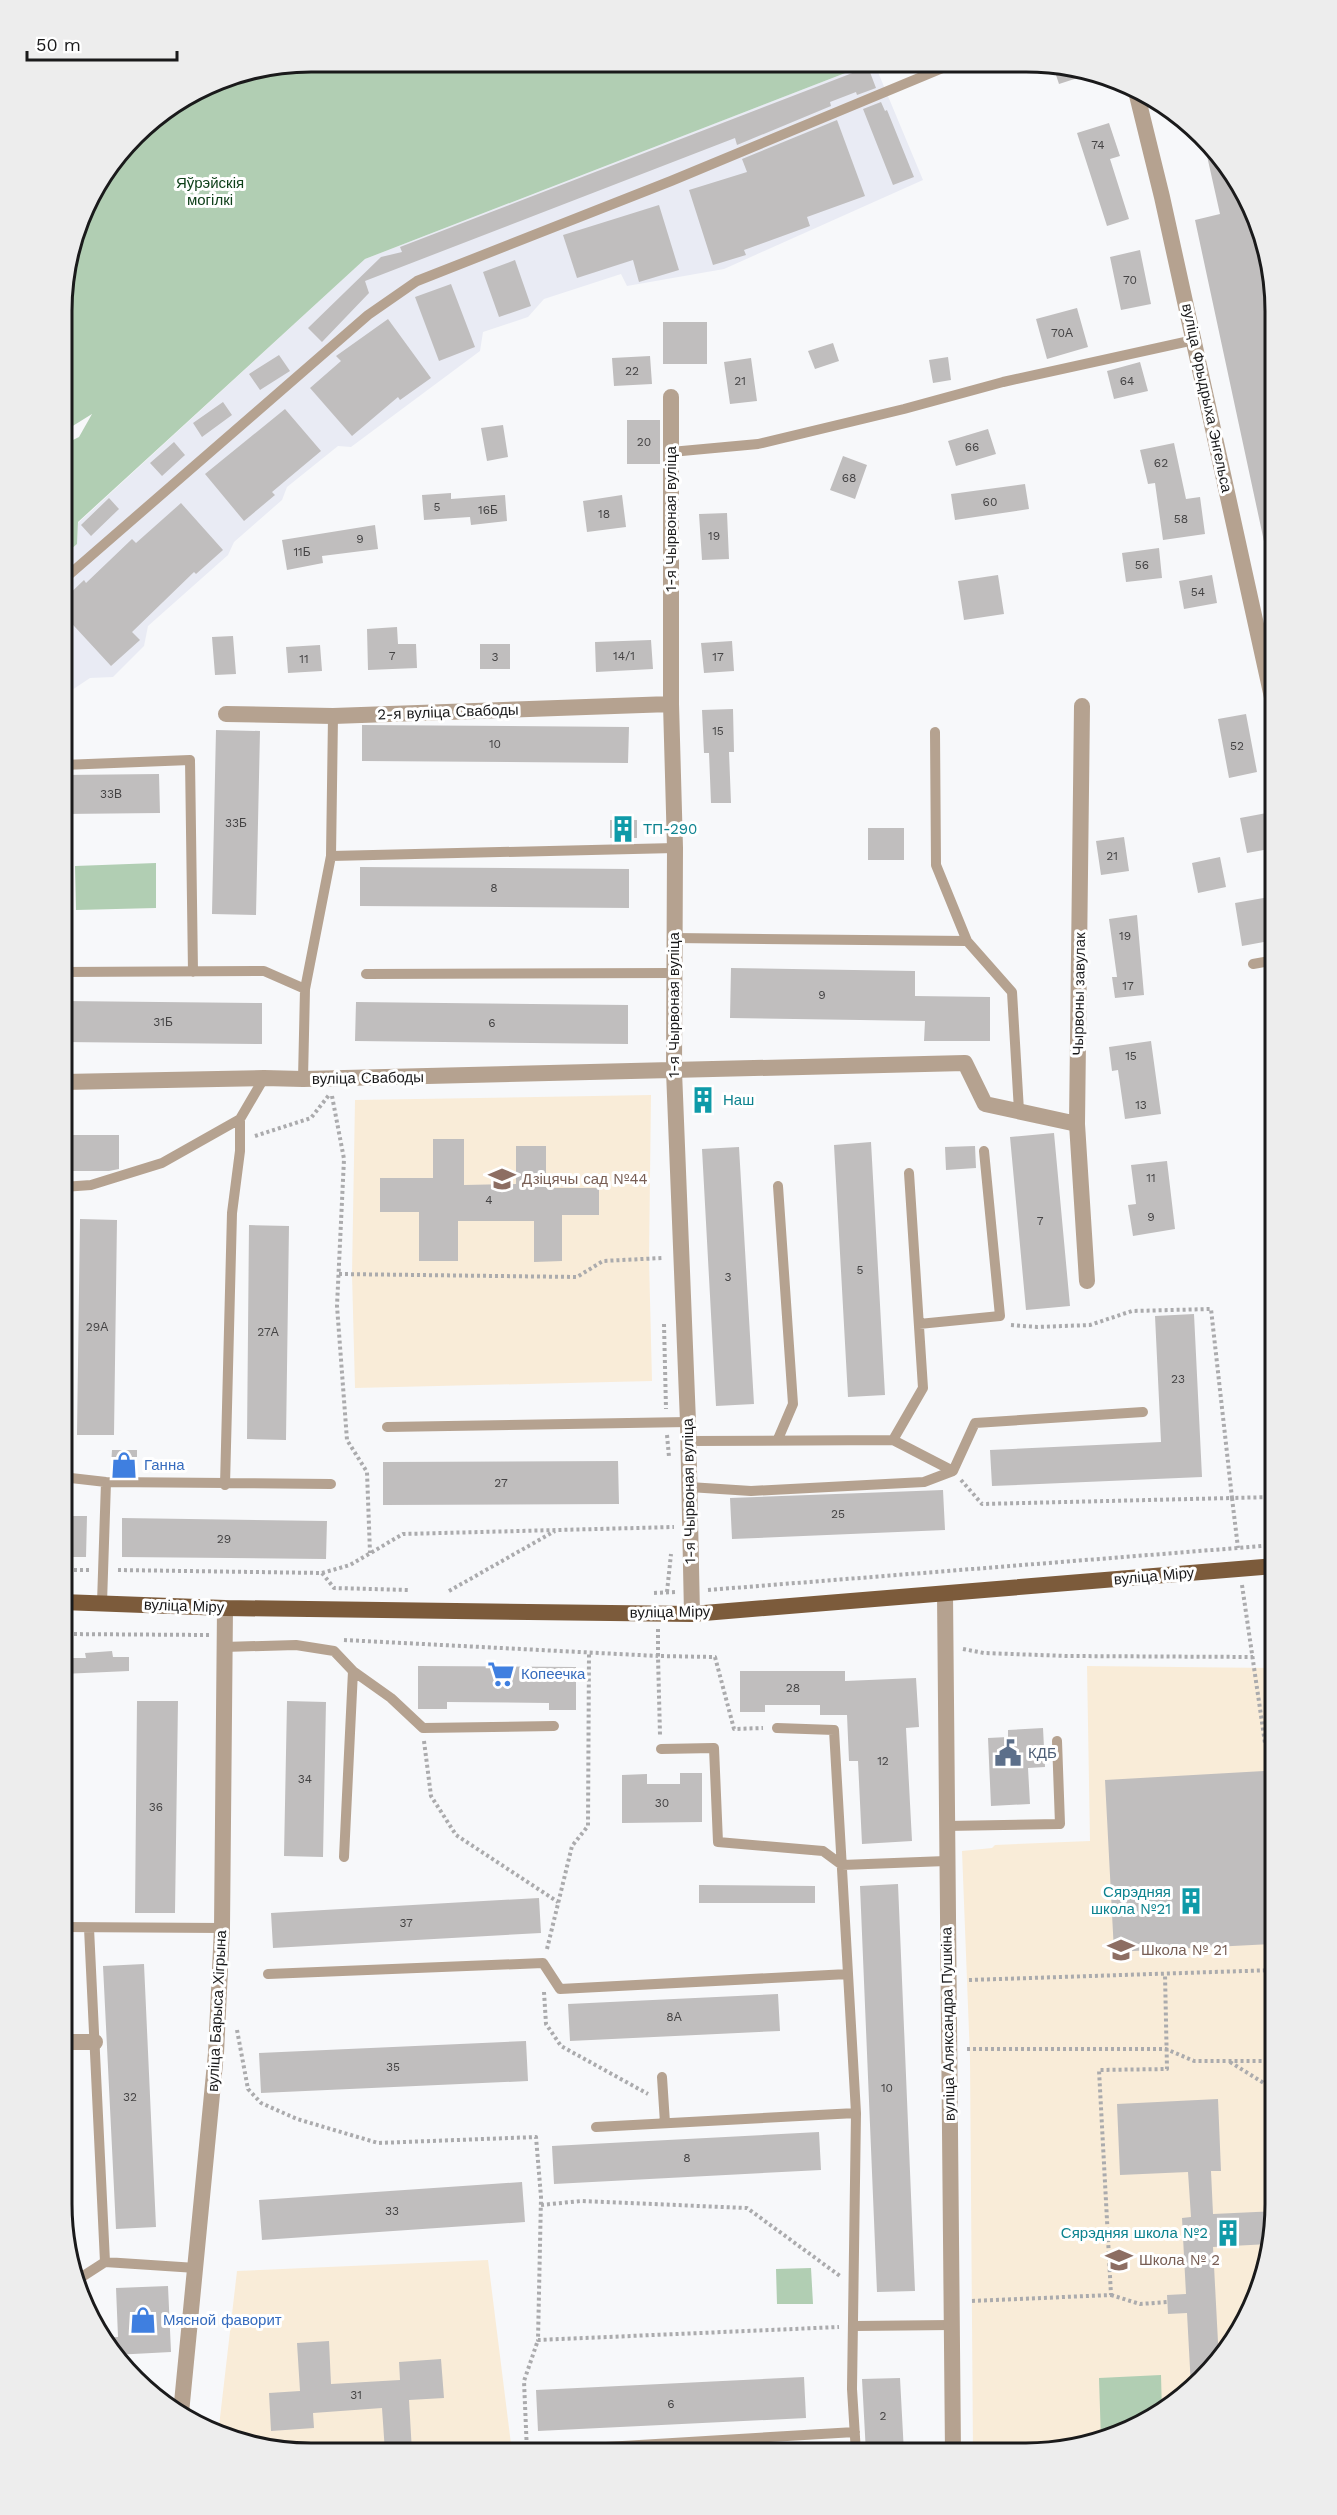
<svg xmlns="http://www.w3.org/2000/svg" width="1337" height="2515" font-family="'Work Sans',sans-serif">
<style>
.built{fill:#e9ebf4}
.education{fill:#f9ecd8}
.green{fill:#b1ceb3}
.building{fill:#c0bebe}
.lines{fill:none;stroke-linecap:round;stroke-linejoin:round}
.path{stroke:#ababad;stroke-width:4;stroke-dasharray:3 3;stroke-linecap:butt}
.service{stroke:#b5a290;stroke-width:10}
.minor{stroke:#b5a290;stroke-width:16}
.tertiary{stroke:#b5a290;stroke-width:16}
.primary{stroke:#7c5b3b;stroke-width:16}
.labels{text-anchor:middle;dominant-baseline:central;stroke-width:6;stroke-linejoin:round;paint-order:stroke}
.number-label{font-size:12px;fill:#444344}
.park-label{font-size:15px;fill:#0f401a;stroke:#fff}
.street-label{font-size:15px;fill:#1a1a1b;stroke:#fff}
.culture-label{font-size:15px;fill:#0d838f;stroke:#fff;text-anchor:start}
.education-label{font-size:15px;fill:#785e54;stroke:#fff;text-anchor:start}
.shop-label{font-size:15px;fill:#366cbe;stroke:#fff;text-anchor:start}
.service-label{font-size:15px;fill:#4e5e75;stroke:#fff;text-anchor:start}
.rim{fill:none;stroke:#1a1a1b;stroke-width:3}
</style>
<rect width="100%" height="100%" fill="#f7f8fa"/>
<!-- built -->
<path class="built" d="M866 65H875L923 180 724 269 627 286 621 274 544 299 528 317 483 332 480 351 351 447 338 446 287 487 282 500 234 542 228 555 148 626 144 646 113 677 90 678 63 696V556L77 544 78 523 365 259Z"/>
<!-- education -->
<path class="education" d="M651 1095 649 1259 652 1381 355 1388 352 1274 355 1100Z
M1087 1666 1275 1668V2221L1257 2299 1224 2356 1165 2411 1106 2440 1026 2453H973L970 2058 962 1851 992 1848 995 1845 1090 1841Z
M488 2260 512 2452 278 2451 218 2435 237 2271Z"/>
<!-- green -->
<path class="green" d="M311 62 866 65 365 259 78 522 77 544 63 556V445L79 437 92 414 63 432 64 278 87 200 146 124 216 80Z
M156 863V908L76 910 75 866Z
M811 2268 813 2304H777L776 2269Z
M1161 2375 1162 2413 1101 2441 1099 2378Z"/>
<!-- building -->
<path class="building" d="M1053 66H1075L1093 73 1059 84Z
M868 67 876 88 857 95 856 92 830 102 831 106 737 145 735 138 365 281 369 293 322 342 308 328 381 257 402 252 400 247Z
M881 102 885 111 887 110 914 177 893 185 863 109Z
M837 120 865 196 807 217 810 226 744 250 746 255 713 265 689 190 747 172 742 159Z
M1109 123 1120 156 1110 159 1129 219 1107 226 1077 133Z
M1203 138 1234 172 1262 231 1275 311V559L1268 560 1195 220 1220 214Z
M659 205 679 270 639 282 633 260 577 278 563 235Z
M1140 250 1151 304 1121 310 1110 257Z
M515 260 531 306 499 317 483 272Z
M451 284 475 347 439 361 415 297Z
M1077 308 1088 347 1047 359 1036 319Z
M388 319 431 378 400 400 398 397 352 436 310 388 341 361 336 356Z
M663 322H707V364H663Z
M833 343 839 361 815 369 808 351Z
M279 355 290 371 260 390 249 374Z
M650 356 652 384 614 386 612 358Z
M948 357 951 380 933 383 929 360Z
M751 358 757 401 730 404 724 362Z
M1140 362 1148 391 1114 399 1107 371Z
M223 402 232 415 202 437 193 423Z
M285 409 321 451 272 492 275 495 244 521 205 474Z
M627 420H660V464H627Z
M503 425 508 457 487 461 481 428Z
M988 429 996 454 956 466 948 441Z
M174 442 185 455 162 476 150 463Z
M1174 443 1186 499 1200 497 1205 534 1163 540 1155 483 1148 484 1140 450Z
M843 456 867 465 855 499 830 490Z
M1025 484 1029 509 955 520 951 494Z
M451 493V499L505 495 507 521 471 525 470 517 424 520 422 495Z
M622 495 626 527 587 532 583 501Z
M109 498 119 509 91 536 81 525Z
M181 503 223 550 196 574 194 572 132 632 140 640 111 666 63 614V600L84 580 86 583 132 539 136 543Z
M727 513 729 559 702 560 699 514Z
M375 525 378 549 322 556 323 563 287 570 282 540Z
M1159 548 1162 578 1126 582 1122 553Z
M998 575 1004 614 964 620 958 581Z
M1212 575 1217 603 1184 609 1179 581Z
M397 627 398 644H416L417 668 368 670 367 629Z
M233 636 236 674 215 675 212 637Z
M651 640 653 669 596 672 595 642Z
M732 641 734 671 704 673 701 643Z
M480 644H510V669H480Z
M320 645 322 671 288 673 286 647Z
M733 709 734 752H729L731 803H711L709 753H704L702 710Z
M1246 714 1257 772 1229 778 1218 719Z
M362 725 629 727 628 763 362 761Z
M216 730 260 731 256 915 212 914Z
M159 774 160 813 63 814V775Z
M1272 812 1275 848 1247 853 1240 818Z
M610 820H637V838H610Z
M868 828H904V860H868Z
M1124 837 1129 871 1101 875 1096 841Z
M1220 857 1226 887 1198 893 1192 863Z
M360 867 629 869V908L360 906Z
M1275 896V940L1242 946 1235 903Z
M1137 915 1144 995 1115 998 1112 977H1117L1109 919Z
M731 968 915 971V996L990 997V1041H924L925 1021 730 1018Z
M63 1001 262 1003V1044L63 1042Z
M356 1002 628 1005V1044L355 1041Z
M1151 1041 1161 1114 1125 1119 1118 1070 1112 1071 1109 1047Z
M711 1088 713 1111 695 1112 692 1090Z
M1054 1133 1070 1306 1026 1310 1010 1137Z
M63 1135H119V1169L109 1171H63Z
M433 1139H464V1185L516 1184V1146H546V1188H599V1215H562V1261L534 1262V1221H458V1261H419V1212H380V1178H433Z
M871 1142 885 1395 848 1397 834 1145Z
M975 1146 976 1168 946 1170 945 1147Z
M739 1147 754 1404 716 1406 702 1149Z
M1167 1161 1175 1229 1133 1236 1128 1205 1136 1204 1131 1165Z
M80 1219 117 1220 114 1435H77Z
M249 1225 289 1226 286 1440 247 1439Z
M1194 1314 1202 1477 992 1486 990 1450 1161 1442 1155 1316Z
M112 1450H137V1466H111Z
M618 1461 619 1504 383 1505V1462Z
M943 1490 945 1530 732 1539 730 1498Z
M62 1516H87L86 1557H62Z
M122 1518 327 1521 326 1559 122 1557Z
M112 1651 113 1657H129V1671L62 1674V1658H86L85 1653Z
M418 1666 576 1667V1710H549V1703L447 1702V1709H418Z
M740 1671H845V1681L916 1678 919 1727 906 1728 912 1841 862 1844 858 1761H849L847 1715H820V1705H765V1712H740Z
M137 1701H178L175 1913H135Z
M287 1701 326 1702 323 1857 284 1856Z
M1043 1728 1045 1767 1028 1768 1030 1804 991 1806 988 1738 1008 1737V1730Z
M1264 1771 1273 1944 1114 1952 1105 1780Z
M680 1773H702V1822L622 1823V1775L647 1774V1784H680Z
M898 1884 915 2291 877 2292 860 1886Z
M699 1885 815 1886V1903H699Z
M539 1898 541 1933 273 1948 271 1913Z
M144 1964 156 2227 116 2229 103 1966Z
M778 1994 780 2031 570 2041 568 2004Z
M526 2041 528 2081 261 2093 259 2053Z
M1218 2099 1221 2171H1211L1213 2214 1275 2211V2221L1269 2244 1213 2247 1219 2361 1191 2387 1187 2313 1168 2314 1167 2295 1186 2294 1182 2218 1191 2217 1188 2172 1120 2175 1117 2104Z
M819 2132 821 2170 554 2184 552 2146Z
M522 2182 525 2222 262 2240 259 2200Z
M168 2286 171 2352 114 2355 101 2338 118 2337 116 2288Z
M329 2341 331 2384 400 2380 399 2362 441 2359 444 2398 409 2400 412 2452H385L382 2408 313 2413 314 2428 271 2431 269 2393 300 2391 297 2343Z
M804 2377 806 2418 538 2431 536 2390Z
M900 2378 904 2453H866L862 2379Z"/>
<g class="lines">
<!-- path -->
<path class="path" d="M332 1096 344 1159 337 1306 347 1440 367 1472 370 1553
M255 1136 311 1118 329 1095
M339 1274 577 1277 603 1261 662 1258
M664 1324 666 1409
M1011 1325 1037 1327 1090 1325 1132 1311 1211 1309 1232 1498 1272 1497 1275 1499
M667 1435 669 1457
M961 1480 982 1504 1232 1498 1238 1548
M62 1570H89
M118 1570 322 1573 334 1588 409 1590
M322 1573 350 1565 403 1534 674 1527
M1242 1585 1265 1743 1275 1749
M708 1590 1275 1545
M449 1591 555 1531
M667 1592 671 1554
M654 1593 676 1592
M658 1629V1656L715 1657 734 1729 763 1728
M62 1634 209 1635
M344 1640 658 1656 660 1735
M963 1649 984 1653 1067 1656 1253 1657
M424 1741 431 1796 456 1835 558 1902
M547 1949 572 1846 588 1826 589 1652
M969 1980 1275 1970
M544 1992 546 2024 561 2046 648 2094
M237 2030 248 2089 261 2103 297 2119 378 2143 536 2137 541 2197 538 2340 839 2327
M967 2049H1166L1194 2061H1275
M1230 2062 1275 2090
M541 2205 581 2201 747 2208 840 2276
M1111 2295 1140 2304 1168 2302
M972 2301 1111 2295 1099 2070 1167 2069 1165 1974
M527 2452 524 2381 538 2340"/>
<!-- service -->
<path class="service" d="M671 452 758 444 904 409 1003 382 1194 340
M63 580 368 315 417 281 671 181 950 65
M935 732 936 865 967 941 1012 992 1019 1111
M63 765 190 760 193 972
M331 856 675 848
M674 938 967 941
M1253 964 1275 960
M63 972 264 971 305 989
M366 974 674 973
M303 1079 305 989 331 856 333 716
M63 1187 91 1185 162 1163 240 1119 264 1078
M919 1324 1000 1316 984 1151
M387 1427 688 1422
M778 1439 793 1404 778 1186
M893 1440 923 1388 909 1173
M689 1441 893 1440 953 1471 975 1423 1143 1412
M62 1477 106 1482 331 1484
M225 1485 232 1213 240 1151V1119
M689 1487 751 1491 924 1482 953 1471
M102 1603 106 1482
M224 1647 296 1645 334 1651 353 1671 344 1857
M353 1671 391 1698 423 1728 554 1726
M777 1728 834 1730 856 2113 852 2389 856 2453
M661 1749 714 1748 718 1842 823 1851 842 1865 946 1861
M946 1826 1060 1824 1057 1741
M62 1927 222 1928
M89 1928 105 2262 196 2268
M268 1974 543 1963 560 1989 848 1974
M662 2077 665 2123
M596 2127 856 2113
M74 2282 105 2262
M855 2326 951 2325
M556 2450 855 2432"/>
<!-- minor -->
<path class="minor" d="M671 397V704L675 848 674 1071 688 1422 692 1614
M1082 706 1077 1124 1087 1281
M226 714 333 716 671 704
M63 1082 264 1078 303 1079 965 1063 985 1104 1077 1124
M62 2042H95"/>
<!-- tertiary -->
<path class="tertiary" d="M1135 87 1162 197 1275 711
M945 1594 953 2453
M181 2413 216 2053 222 1928 225 1608"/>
<!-- primary -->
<path class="primary" d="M62 1602 225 1608 692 1614 1275 1566"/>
</g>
<!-- icons -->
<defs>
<symbol id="building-bare" viewBox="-9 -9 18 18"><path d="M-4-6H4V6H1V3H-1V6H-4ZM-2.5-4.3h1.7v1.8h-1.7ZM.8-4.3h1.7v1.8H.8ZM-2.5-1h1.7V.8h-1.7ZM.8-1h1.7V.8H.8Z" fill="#0f9aa8" stroke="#fff" stroke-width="2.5" paint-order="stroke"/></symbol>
<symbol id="school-bare" viewBox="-9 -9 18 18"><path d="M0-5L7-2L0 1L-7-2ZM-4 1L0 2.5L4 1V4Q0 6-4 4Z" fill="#8d6e63" stroke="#fff" stroke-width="2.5" paint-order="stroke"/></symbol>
<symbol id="shop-bare" viewBox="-9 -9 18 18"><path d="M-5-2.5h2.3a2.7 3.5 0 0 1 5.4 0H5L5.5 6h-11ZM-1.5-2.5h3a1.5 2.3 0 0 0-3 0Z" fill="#3f7fe0" stroke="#fff" stroke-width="2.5" paint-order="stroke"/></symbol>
<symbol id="supermarket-bare" viewBox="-9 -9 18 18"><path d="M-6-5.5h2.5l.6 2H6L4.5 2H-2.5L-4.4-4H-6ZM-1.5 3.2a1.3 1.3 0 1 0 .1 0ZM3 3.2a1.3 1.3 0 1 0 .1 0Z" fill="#3f7fe0" stroke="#fff" stroke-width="2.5" paint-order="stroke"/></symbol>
<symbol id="civic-bare" viewBox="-9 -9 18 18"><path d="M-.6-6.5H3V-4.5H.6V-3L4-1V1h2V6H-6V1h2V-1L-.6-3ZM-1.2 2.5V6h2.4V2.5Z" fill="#5c6f8a" stroke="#fff" stroke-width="2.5" paint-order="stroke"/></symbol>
</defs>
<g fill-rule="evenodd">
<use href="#building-bare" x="604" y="810" width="38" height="38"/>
<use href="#building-bare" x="684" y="1081" width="38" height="38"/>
<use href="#school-bare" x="483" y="1160" width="38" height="38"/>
<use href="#shop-bare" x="105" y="1446" width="38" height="38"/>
<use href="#supermarket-bare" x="482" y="1655" width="38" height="38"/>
<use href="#civic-bare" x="989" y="1734" width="38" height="38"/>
<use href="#building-bare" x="1172" y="1882" width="38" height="38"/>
<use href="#school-bare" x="1102" y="1931" width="38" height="38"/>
<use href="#building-bare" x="1209" y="2214" width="38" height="38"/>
<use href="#school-bare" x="1100" y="2241" width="38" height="38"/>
<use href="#shop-bare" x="124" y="2301" width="38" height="38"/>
</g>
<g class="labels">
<!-- number labels -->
<g class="number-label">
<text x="1098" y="145">74</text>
<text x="1130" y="280">70</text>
<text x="1062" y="333">70А</text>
<text x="632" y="371">22</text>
<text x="740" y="381">21</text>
<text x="1127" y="381">64</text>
<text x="644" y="442">20</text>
<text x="972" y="447">66</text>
<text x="1161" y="463">62</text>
<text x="849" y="478">68</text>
<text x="990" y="502">60</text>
<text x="437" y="507">5</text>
<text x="488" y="510">16Б</text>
<text x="604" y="514">18</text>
<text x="1181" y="519">58</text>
<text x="714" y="536">19</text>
<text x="360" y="539">9</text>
<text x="302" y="552">11Б</text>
<text x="1142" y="565">56</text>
<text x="1198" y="592">54</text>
<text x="392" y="656">7</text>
<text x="624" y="656">14/1</text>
<text x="495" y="657">3</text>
<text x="718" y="657">17</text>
<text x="304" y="659">11</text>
<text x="718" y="731">15</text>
<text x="495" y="744">10</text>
<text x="1237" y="746">52</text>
<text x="111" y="794">33В</text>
<text x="236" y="823">33Б</text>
<text x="1112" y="856">21</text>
<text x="494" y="888">8</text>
<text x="1125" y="936">19</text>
<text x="1128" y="986">17</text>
<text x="822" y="995">9</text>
<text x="163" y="1022">31Б</text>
<text x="492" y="1023">6</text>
<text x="1131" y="1056">15</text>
<text x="1141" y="1105">13</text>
<text x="1151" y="1178">11</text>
<text x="489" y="1200">4</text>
<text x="1151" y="1217">9</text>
<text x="1040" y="1221">7</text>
<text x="860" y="1270">5</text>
<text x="728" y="1277">3</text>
<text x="97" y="1327">29А</text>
<text x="268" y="1332">27А</text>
<text x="1178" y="1379">23</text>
<text x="501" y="1483">27</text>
<text x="838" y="1514">25</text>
<text x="224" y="1539">29</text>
<text x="793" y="1688">28</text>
<text x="883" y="1761">12</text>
<text x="305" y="1779">34</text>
<text x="662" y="1803">30</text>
<text x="156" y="1807">36</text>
<text x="406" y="1923">37</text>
<text x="674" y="2017">8А</text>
<text x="393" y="2067">35</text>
<text x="887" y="2088">10</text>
<text x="130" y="2097">32</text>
<text x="687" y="2158">8</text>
<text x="392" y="2211">33</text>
<text x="356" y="2395">31</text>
<text x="671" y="2404">6</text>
<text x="883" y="2416">2</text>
</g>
<!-- park labels -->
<g class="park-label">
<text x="210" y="183">Яўрэйскія<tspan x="210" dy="17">могілкі</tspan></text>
</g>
<!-- street labels -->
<g class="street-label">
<text transform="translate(1207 398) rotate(78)">вуліца Фрыдрыха Энгельса</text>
<text transform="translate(671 519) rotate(-90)">1-я Чырвоная вуліца</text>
<text transform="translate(448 712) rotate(-2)">2-я вуліца Свабоды</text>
<text transform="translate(1079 994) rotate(-89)">Чырвоны завулак</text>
<text transform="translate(674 1005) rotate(-90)">1-я Чырвоная вуліца</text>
<text transform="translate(368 1078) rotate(-1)">вуліца Свабоды</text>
<text transform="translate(689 1491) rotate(-91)">1-я Чырвоная вуліца</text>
<text transform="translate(1154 1576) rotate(-5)">вуліца Міру</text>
<text transform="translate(184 1606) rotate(2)">вуліца Міру</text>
<text transform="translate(670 1612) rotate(-1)">вуліца Міру</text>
<text transform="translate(217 2011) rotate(-87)">вуліца Барыса Хігрына</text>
<text transform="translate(948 2024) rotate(-91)">вуліца Аляксандра Пушкіна</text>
</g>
<!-- culture labels -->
<g class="culture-label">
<text x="643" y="829">ТП-290</text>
<text x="723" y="1100">Наш</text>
<text x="1171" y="1892" text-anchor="end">Сярэдняя<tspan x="1171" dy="17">школа №21</tspan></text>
<text x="1208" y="2233" text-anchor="end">Сярэдняя школа №2</text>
</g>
<!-- education labels -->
<g class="education-label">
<text x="522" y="1179">Дзіцячы сад №44</text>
<text x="1141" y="1950">Школа № 21</text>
<text x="1139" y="2260">Школа № 2</text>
</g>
<!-- shop labels -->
<g class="shop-label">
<text x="144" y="1465">Ганна</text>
<text x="521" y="1674">Копеечка</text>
<text x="163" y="2320">Мясной фаворит</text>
</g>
<!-- service labels -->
<g class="service-label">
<text x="1028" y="1753">КДБ</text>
</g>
</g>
<!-- crop -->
<path d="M0 0H1337V2515H0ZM311 72H1026A239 239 0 0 1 1265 311V2204A239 239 0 0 1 1026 2443H311A239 239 0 0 1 72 2204V311A239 239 0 0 1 311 72Z" fill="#ededed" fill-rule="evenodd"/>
<path class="rim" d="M311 72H1026A239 239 0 0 1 1265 311V2204A239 239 0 0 1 1026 2443H311A239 239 0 0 1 72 2204V311A239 239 0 0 1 311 72Z"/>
<!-- scale -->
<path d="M27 51v9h150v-9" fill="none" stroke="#1a1a1b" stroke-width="3"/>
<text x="36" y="51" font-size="18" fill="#1a1a1b" stroke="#ffffff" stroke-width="4.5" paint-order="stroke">50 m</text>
</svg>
